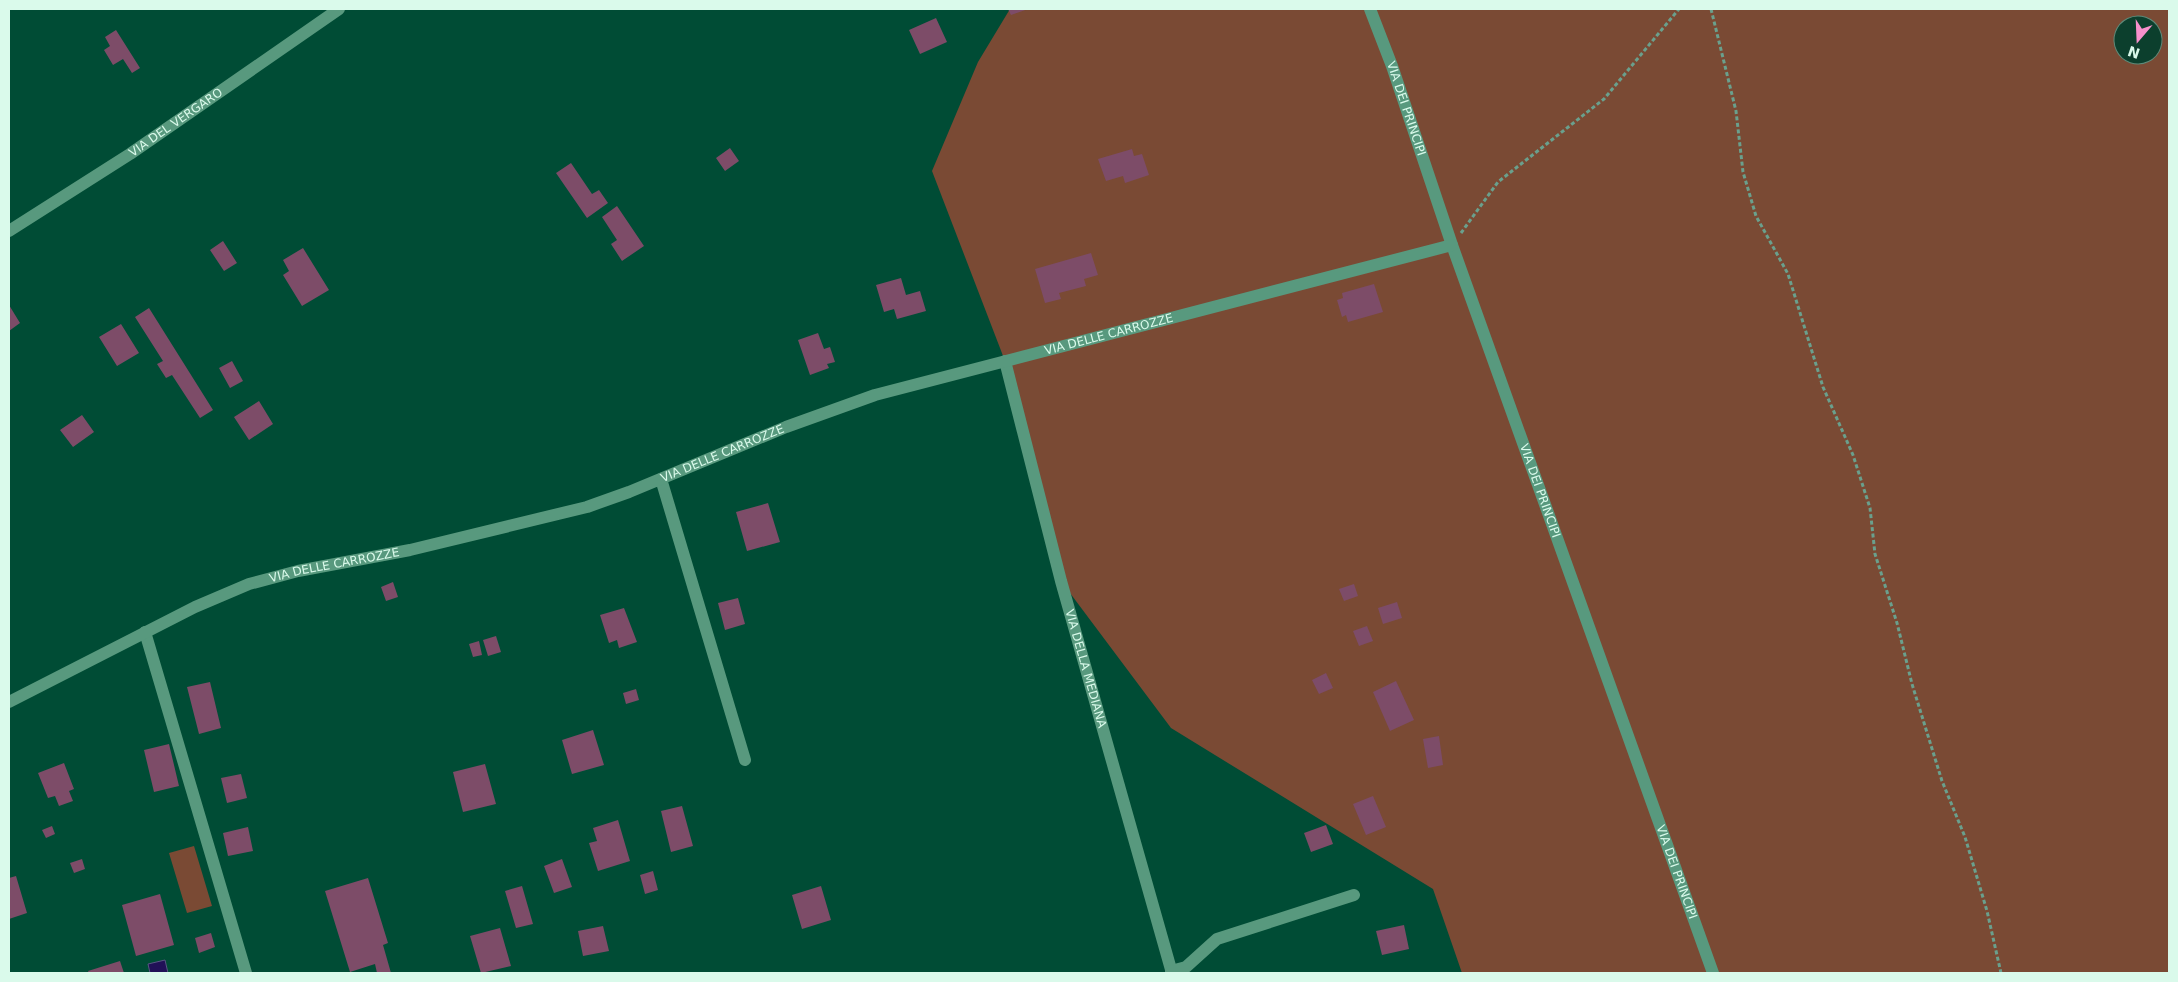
<svg xmlns="http://www.w3.org/2000/svg" width="2178" height="982" font-family="'DejaVu Sans',sans-serif">
<style>
.green{fill:#7a4a34;fill-rule:evenodd}
.water{fill:#211157;stroke:#585783}
.building{fill:#7d4c68}
.lines{fill:none;stroke-linecap:round;stroke-linejoin:round}
.path{stroke:#6aa08d;stroke-width:3;stroke-dasharray:4 2.5;stroke-linecap:butt}
.minor{stroke:#58997e;stroke-width:12}
.labels{text-anchor:middle;dominant-baseline:central;stroke-width:4;stroke-linejoin:round;paint-order:stroke}
.street-label{font-size:12px;fill:#dafaeb;stroke:#0c3f2d}
</style>
<rect width="100%" height="100%" fill="#004c35"/>
<!-- green -->
<path class="green" d="M1010 9H2169V973H1462L1433 889 1171 728 1061 581 1005 361 932 171 978 62ZM2123 25H2153V55H2123Z
M194 846 212 906 187 913 169 853Z"/>
<!-- water -->
<path class="water" d="M165 960 168 973H150L148 964Z"/>
<!-- building -->
<path class="building" d="M1008 9H1028L1011 15Z
M936 18 947 42 920 54 909 30Z
M116 30 140 68 132 73 123 59 113 65 104 50 110 46 105 37Z
M730 148 739 161 725 171 716 158Z
M1132 149 1134 156 1142 154 1149 175 1125 183 1123 176 1106 181 1098 159Z
M571 163 592 194 599 190 608 203 587 218 556 173Z
M617 206 644 246 622 261 611 244 617 240 602 217Z
M223 241 237 263 224 271 210 250Z
M303 248 329 290 302 306 283 275 289 271 283 260Z
M1091 253 1098 275 1084 279 1086 286 1059 293 1061 299 1045 303 1035 269Z
M901 278 906 295 920 291 926 311 897 319 894 309 884 312 876 285Z
M1374 284 1383 312 1348 322 1346 315 1342 317 1337 300 1343 298 1342 293Z
M9 305 20 323 9 331Z
M149 308 213 410 200 418 172 375 166 378 157 364 163 361 135 317Z
M121 324 139 353 117 366 99 337Z
M818 333 824 349 830 347 835 362 827 364 829 368 810 375 798 340Z
M232 361 243 381 230 388 219 368Z
M259 401 273 424 249 440 234 417Z
M82 415 94 432 73 447 60 430Z
M768 503 780 542 747 551 736 512Z
M393 582 398 597 386 601 381 587Z
M1354 584 1358 596 1344 601 1339 589Z
M738 598 745 624 725 630 718 603Z
M1397 602 1402 618 1383 624 1378 608Z
M624 608 637 642 619 648 617 640 609 643 600 615Z
M1367 626 1373 641 1359 646 1353 631Z
M496 636 501 652 488 656 483 640Z
M479 641 482 655 473 657 469 644Z
M1326 673 1333 688 1319 694 1312 680Z
M1396 681 1414 720 1390 731 1373 692Z
M210 682 221 728 199 734 187 687Z
M636 689 639 700 626 704 623 693Z
M593 730 604 765 572 774 562 740Z
M1439 736 1443 765 1428 768 1423 739Z
M169 744 179 786 154 792 144 750Z
M64 763 74 789 69 791 73 801 59 806 55 796 48 798 38 773Z
M485 764 496 804 463 812 453 772Z
M241 774 247 798 227 803 221 778Z
M1373 796 1386 827 1366 835 1353 804Z
M682 806 693 846 671 852 661 811Z
M618 820 630 861 598 871 589 843 597 841 593 828Z
M1326 825 1333 844 1311 852 1304 833Z
M52 826 55 834 46 838 42 830Z
M248 827 253 851 228 856 223 833Z
M82 859 85 869 74 873 70 863Z
M562 859 572 887 554 893 544 866Z
M653 871 658 890 645 894 640 875Z
M16 876 27 913 9 919V878Z
M368 878 388 943 383 945 391 973H377L375 964 350 972 325 891Z
M522 886 533 924 516 928 505 891Z
M821 886 831 920 802 929 792 895Z
M160 894 174 945 136 956 122 905Z
M1404 925 1409 949 1382 955 1376 931Z
M603 926 609 951 583 956 578 931Z
M500 928 511 966 481 973 470 936Z
M211 933 215 947 199 953 195 938Z
M120 961 124 973H89L88 971Z"/>
<g class="lines">
<!-- path -->
<path class="path" d="M1711 9 1736 111 1743 172 1756 216 1788 274 1823 387 1853 455 1870 508 1875 554 1897 623 1912 684 1942 781 1965 837 1987 911 2001 973
M1461 233 1498 182 1604 99 1679 9"/>
<!-- minor -->
<g class="minor">
<path id="s1" d="M1370 9 1392 66 1452 245 1713 973"/>
<path id="s2" d="M9 231 130 154 339 9"/>
<path id="s3" d="M1005 361 1061 581 1172 973"/>
<path d="M661 479 745 760"/>
<path d="M145 632 246 973"/>
<path id="s4" d="M9 702 195 607 249 584 298 571 410 550 587 507 629 492 786 427 875 395 1452 245"/>
<path d="M1171 971 1186 967 1217 939 1354 895"/>
</g>
</g>
<g class="labels">
<!-- street labels -->
<g class="street-label">
<text stroke="none"><textPath href="#s1" startOffset="106">VIA DEI PRINCIPI</textPath></text>
<text stroke="none"><textPath href="#s2" startOffset="199">VIA DEL VERGARO</textPath></text>
<text stroke="none"><textPath href="#s4" startOffset="1165">VIA DELLE CARROZZE</textPath></text>
<text stroke="none"><textPath href="#s4" startOffset="760">VIA DELLE CARROZZE</textPath></text>
<text stroke="none"><textPath href="#s1" startOffset="511">VIA DEI PRINCIPI</textPath></text>
<text stroke="none"><textPath href="#s4" startOffset="355">VIA DELLE CARROZZE</textPath></text>
<text stroke="none"><textPath href="#s3" startOffset="318">VIA DELLA MEDIANA</textPath></text>
<text stroke="none"><textPath href="#s1" startOffset="916">VIA DEI PRINCIPI</textPath></text>
</g>
</g>
<!-- border -->
<rect width="2178" height="982" fill="none" stroke="#dafaeb" stroke-width="20"/>
<!-- north arrow -->
<g transform="translate(2138 40) rotate(199)"><circle r="24" fill="#0c3f2d" stroke="#5e8a79"/>
<path d="M0-4L9 19L0 12L-9 19Z" fill="#f890cc"/>
<text y="-8" font-size="14" font-weight="bold" text-anchor="middle" fill="#dafaeb">N</text>
</g>
</svg>
